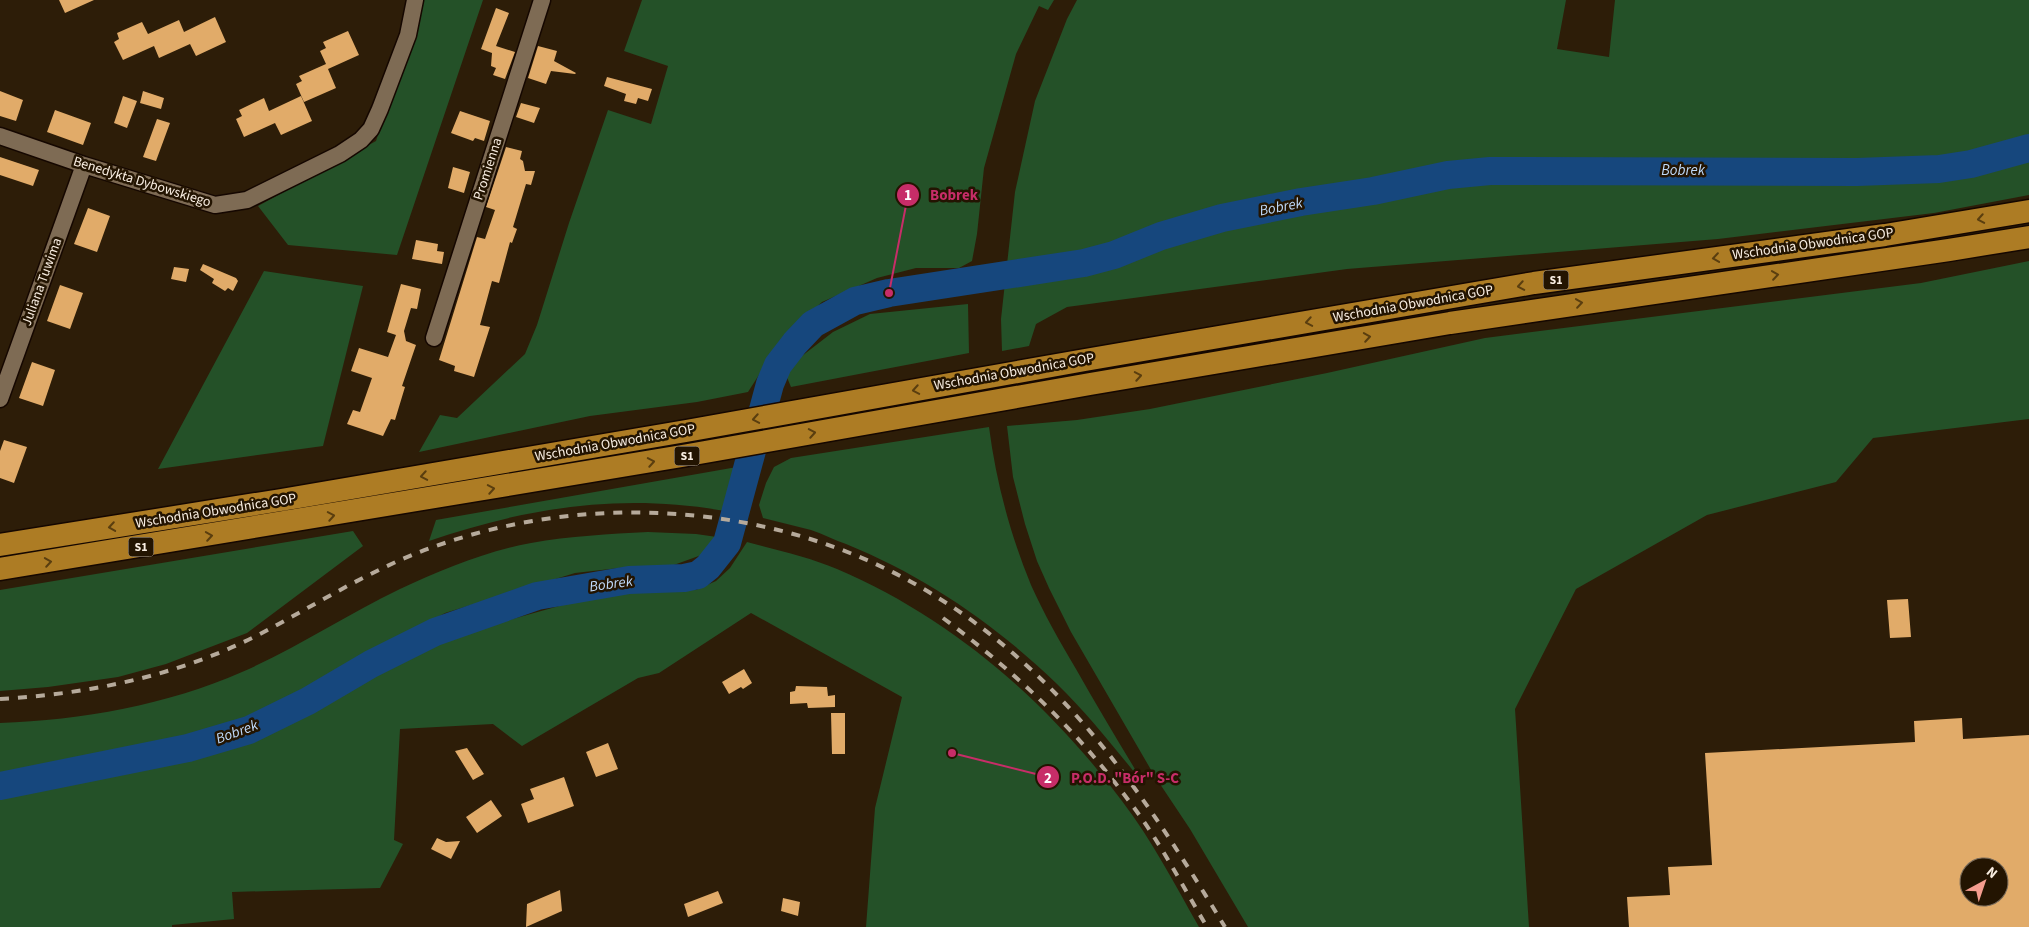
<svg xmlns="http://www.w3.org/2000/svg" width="2029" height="927" font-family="'Source Sans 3',sans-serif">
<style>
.green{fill:#245128}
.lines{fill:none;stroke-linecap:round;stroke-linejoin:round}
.river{stroke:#16477d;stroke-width:28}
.building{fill:#e1ab69;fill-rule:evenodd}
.minor-casing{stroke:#150700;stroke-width:19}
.highway-casing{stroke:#150700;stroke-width:25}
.minor{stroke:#7e6b54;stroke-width:16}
.highway{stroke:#ad7c24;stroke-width:22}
.rail{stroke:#b6aa9b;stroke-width:4;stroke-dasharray:9 9;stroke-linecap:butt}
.oneway{stroke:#5a3e0f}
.labels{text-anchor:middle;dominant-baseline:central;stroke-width:5;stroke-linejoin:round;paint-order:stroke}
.shield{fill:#231401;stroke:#b8ac9e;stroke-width:1}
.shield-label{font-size:12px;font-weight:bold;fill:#f8ede1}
.street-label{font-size:14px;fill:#f8ede1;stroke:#231401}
.water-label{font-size:15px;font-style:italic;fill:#bfdafa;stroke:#231401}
.leader{fill:none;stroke:#c72d68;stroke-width:2}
.callout-dot{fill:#c72d68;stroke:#231401;stroke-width:2}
.mark-label{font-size:15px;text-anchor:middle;font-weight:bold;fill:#fff}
.callout-label{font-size:15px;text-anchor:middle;font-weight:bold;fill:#c72d68;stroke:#231401;stroke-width:5;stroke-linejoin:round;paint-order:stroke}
</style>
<rect width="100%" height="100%" fill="#2d1d08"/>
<!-- green -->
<path class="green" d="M421 0H483L397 255 288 245 258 206 376 141Z
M642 0H1054L1048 10 1039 6 1016 54 984 168 977 234 972 261 959 268H916L877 278 822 302 782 339 748 392 697 402 590 416 419 452 440 415 457 418 525 354 537 325 569 223 608 110 651 124 668 66 624 51Z
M1077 0H1566L1557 49 1609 57 1615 0H2029V195L1934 213 1718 239 1347 269 1067 307 1036 324 1029 346 1002 351 1001 319 1015 192 1035 101 1067 19Z
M2029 261V419L1873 438 1836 482 1707 515 1576 589 1515 709 1529 927H1248L1190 829 1154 775 1071 632 1049 588 1037 561 1025 524 1013 477 1007 426 1077 420 1150 409 1327 373 1485 338 1921 283Z
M264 271 363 286 323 446 158 469Z
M968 304 969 353 791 387 786 375 798 359 833 332 870 314Z
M989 427C996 481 1010 534 1031 585 1044 614 1060 642 1076 669 1098 708 1121 746 1144 784 1116 750 1089 715 1057 684 996 625 925 576 846 544 834 540 823 534 811 530 795 526 779 522 763 518L759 505 766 483 774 467 791 458Z
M737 467 725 511C621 493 528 507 429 541L436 520Z
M353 531 363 546 247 633 166 664 118 677 48 687 0 691V590Z
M648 532 696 534 717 537 707 553 671 566 628 567 575 573 445 613 378 649 384 671 440 642 480 628 577 601 626 591 696 590 716 581 730 568 747 542C777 550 809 557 837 569 952 618 1048 702 1122 801 1152 840 1175 885 1199 927H866L875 808 902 697 751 613 659 673 638 678 522 746 493 724 400 729 394 840 403 844 380 888 232 892 234 919 172 925V927H0V723C82 720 167 705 242 672 297 648 346 615 400 589 441 570 487 551 531 543 570 536 609 534 648 532Z"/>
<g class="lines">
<!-- river -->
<path class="river" d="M0 786 188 748 249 730 308 701 371 664 435 632 537 596 629 580 684 578 698 575 708 567 727 543 770 384 778 365 795 343 813 324 855 301 889 293 1084 263 1114 255 1161 236 1222 218 1301 202 1373 191 1448 175 1490 171 1857 172 1939 169 1971 164 2029 148"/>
</g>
<!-- building -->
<path class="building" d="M59 0H94L65 13Z
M496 8 509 13 496 46 515 52 505 79 493 75 496 68 491 66 492 53 481 49Z
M215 17 226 42 196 56 190 44 159 58 154 46 123 60 114 42 119 39 117 33 142 22 148 34 179 20 184 32Z
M348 31 359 55 328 69 336 88 304 102 296 84 302 81 299 76 326 64 320 51 326 48 323 42Z
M538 46 557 51 554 61 576 73 575 74 551 71 546 84 528 78Z
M607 77 652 89 648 101 638 98 636 104 624 101 626 94 604 86Z
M0 91 23 100 16 121 0 116Z
M143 91 164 98 161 109 140 103Z
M123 96 137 101 127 128 114 123Z
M301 96 312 121 281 135 275 123 244 137 236 119 242 116 239 110 264 98 269 111Z
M521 103 540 108 534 123 516 117Z
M55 110 91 123 83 145 47 132Z
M460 111 490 121 484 141 475 138 473 141 451 133Z
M157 119 170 123 156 161 143 157Z
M506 147 522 151 520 159 523 161 525 171H535L531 185 526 184 513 227 517 229 512 243 510 242 499 283 492 281 480 325 490 327 474 377 454 371 455 366 439 360 477 237 485 239 495 210 486 207Z
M0 157 39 170 33 186 0 175Z
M453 167 470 172 464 193 448 188Z
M88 208 110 216 97 252 74 244Z
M416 240 438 244 437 251 444 252 442 264 412 259Z
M203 264 236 278 238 281 233 291 228 288 225 291 212 283 214 279 200 270Z
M174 267 189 269 186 282 171 279Z
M401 284 421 289 417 309 411 308 404 331 406 341 416 345 402 386 405 387 395 420 391 419 383 436 347 424 353 410 360 412 372 378 351 371 359 348 388 357 396 335 387 332Z
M60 285 83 293 70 329 47 321Z
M32 362 55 370 43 406 19 398Z
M4 440 27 447 14 483 0 478V451Z
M1908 599 1911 637 1890 638 1887 600Z
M744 669 752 683 743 689 741 687 729 694 722 682Z
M796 686 827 687 828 696 835 695V707L808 708 807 703 790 704V692L795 691Z
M831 713H845V754H832Z
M1962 718 1963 739 2029 735V927H1629L1627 897 1670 895 1668 867 1712 865 1705 753 1915 742 1914 721ZM1969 867H1999V897H1969Z
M608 743 618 769 596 777 586 752Z
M467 748 484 774 473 780 455 751Z
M564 777 574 806 528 823 521 804 534 799 530 789Z
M491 800 502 816 477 833 466 817Z
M437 838 446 842 460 841 451 859 431 849Z
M560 890 562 911 526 927 527 904Z
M718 891 723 903 688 917 684 904Z
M783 898 800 902 798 916 781 911Z"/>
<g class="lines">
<defs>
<path id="minor" d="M0 136 84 165 215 205 247 200 340 154 361 140 371 129 380 109 408 35 415 0
M434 338 542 0
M0 399 84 165"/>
<path id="highway" d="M0 545 281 500 686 431 1085 360 1534 283 1885 235 2029 211
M0 569 688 455 1090 384 1450 323 1949 250 2029 237"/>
</defs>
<!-- minor casing -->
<use href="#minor" class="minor-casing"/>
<!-- highway casing -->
<use href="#highway" class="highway-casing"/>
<!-- minor -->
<use href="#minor" class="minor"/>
<!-- highway -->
<use href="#highway" class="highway"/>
<!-- rail -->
<path class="rail" d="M943 618C1015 672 1075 728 1129 801 1159 840 1182 885 1207 927
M0 699C88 694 177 676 256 636 316 605 372 568 436 546 600 488 793 505 940 599 982 625 1022 659 1057 695 1124 764 1175 845 1225 927"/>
</g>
<!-- one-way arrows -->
<defs><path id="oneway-chevron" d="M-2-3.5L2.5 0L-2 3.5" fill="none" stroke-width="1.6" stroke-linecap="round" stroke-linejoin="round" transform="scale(1.25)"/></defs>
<g class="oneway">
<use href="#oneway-chevron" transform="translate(1981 219) rotate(170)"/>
<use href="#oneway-chevron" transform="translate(1716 258) rotate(172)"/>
<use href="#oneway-chevron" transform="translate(1775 275) rotate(-8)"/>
<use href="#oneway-chevron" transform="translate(1521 286) rotate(170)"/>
<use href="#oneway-chevron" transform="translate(1579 303) rotate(-8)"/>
<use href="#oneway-chevron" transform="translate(1309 322) rotate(170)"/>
<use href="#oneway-chevron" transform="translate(1367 337) rotate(-9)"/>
<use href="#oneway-chevron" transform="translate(1138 376) rotate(-10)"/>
<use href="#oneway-chevron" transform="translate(916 390) rotate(170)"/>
<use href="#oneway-chevron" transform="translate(756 419) rotate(170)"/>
<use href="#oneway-chevron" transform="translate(812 433) rotate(-10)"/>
<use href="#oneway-chevron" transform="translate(651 462) rotate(-10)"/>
<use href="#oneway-chevron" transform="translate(424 476) rotate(170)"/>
<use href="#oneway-chevron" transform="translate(491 489) rotate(-10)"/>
<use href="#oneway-chevron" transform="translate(331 516) rotate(-10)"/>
<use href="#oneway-chevron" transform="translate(112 527) rotate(171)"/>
<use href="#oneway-chevron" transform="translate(209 536) rotate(-9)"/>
<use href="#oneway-chevron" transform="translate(48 562) rotate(-9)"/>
</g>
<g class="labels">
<!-- shield labels -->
<g class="shield">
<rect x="1543.5" y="270.5" width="25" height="19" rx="4"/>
<rect x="674.5" y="446.5" width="25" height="19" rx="4"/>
<rect x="128.5" y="537.5" width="25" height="19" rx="4"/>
</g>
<g class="shield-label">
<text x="1556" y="280">S1</text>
<text x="687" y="456">S1</text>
<text x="141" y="547">S1</text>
</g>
<!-- street labels -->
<g class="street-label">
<text transform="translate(488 169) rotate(-72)">Promienna</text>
<text transform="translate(142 182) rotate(17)">Benedykta Dybowskiego</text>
<text transform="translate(1813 244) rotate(-8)">Wschodnia Obwodnica GOP</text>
<text transform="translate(42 282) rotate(-70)">Juliana Tuwima</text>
<text transform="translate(1413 304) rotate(-10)">Wschodnia Obwodnica GOP</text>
<text transform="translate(1014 372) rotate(-10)">Wschodnia Obwodnica GOP</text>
<text transform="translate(615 443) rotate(-10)">Wschodnia Obwodnica GOP</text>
<text transform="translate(216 511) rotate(-9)">Wschodnia Obwodnica GOP</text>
</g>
<!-- water labels -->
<g class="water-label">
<text x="1683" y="170">Bobrek</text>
<text transform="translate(1281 207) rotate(-11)">Bobrek</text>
<text transform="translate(611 584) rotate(-8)">Bobrek</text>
<text transform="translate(237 732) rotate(-20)">Bobrek</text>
</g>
</g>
<!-- callouts -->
<path class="leader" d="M889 293L908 195M952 753L1048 777"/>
<g class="callout-dot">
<circle cx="889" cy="293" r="5"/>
<circle cx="952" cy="753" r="5"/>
<circle cx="908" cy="195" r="12"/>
<circle cx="1048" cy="777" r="12"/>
</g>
<g class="mark-label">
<text x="908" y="200">1</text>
<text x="1048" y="783">2</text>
</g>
<g class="callout-label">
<text x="954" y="200">Bobrek</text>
<text x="1125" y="783">P.O.D. "Bór" S-C</text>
</g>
<!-- north arrow -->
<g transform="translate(1984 882) rotate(40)"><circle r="24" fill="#231401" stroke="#786b5b"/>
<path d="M0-4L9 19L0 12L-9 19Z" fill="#f59d8f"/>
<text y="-8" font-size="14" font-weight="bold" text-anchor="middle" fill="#f8ede1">N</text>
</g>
</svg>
